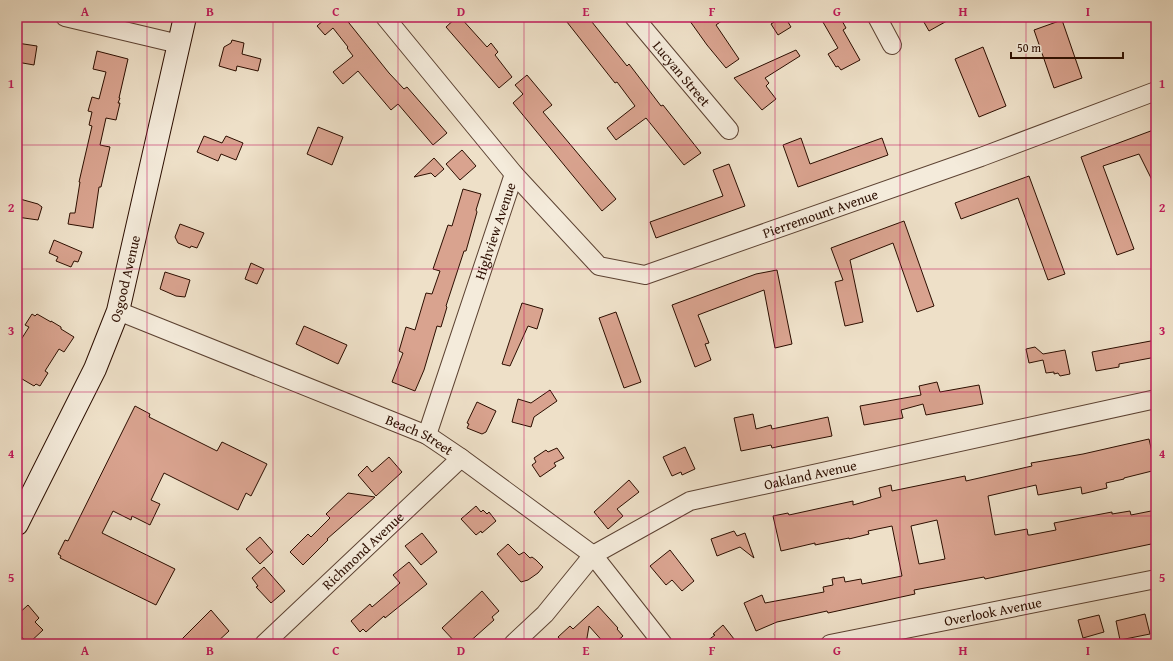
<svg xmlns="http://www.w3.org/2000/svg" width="1173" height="661" font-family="'Gentium Book Plus',serif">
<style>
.building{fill:#d9a38f;stroke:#2c0e00;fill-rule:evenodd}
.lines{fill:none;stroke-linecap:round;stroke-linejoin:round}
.street-casing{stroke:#5c4232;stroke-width:20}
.secondary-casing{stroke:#2c0e00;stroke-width:24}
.street{stroke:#f4ebdb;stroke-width:18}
.secondary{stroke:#f4ebdb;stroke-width:22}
.grid{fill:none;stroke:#c2185b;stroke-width:1;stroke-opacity:0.55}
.labels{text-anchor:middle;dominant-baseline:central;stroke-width:3;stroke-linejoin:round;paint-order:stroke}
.street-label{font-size:14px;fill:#2c0e00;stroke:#f4ebdb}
.neatline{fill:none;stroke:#c2185b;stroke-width:1.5}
.grid-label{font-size:13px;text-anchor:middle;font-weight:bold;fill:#c2185b}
</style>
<rect width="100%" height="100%" fill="#eee0c8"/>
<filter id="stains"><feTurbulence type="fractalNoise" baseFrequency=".005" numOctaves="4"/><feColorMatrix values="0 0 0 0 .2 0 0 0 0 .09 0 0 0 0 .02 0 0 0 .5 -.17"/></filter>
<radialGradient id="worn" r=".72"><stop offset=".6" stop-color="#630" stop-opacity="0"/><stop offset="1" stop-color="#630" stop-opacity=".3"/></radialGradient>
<!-- building -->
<path class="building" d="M324 17H346L345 18 389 73 404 89 407 87 447 133 433 145 398 104 391 110 358 71 343 84 333 72 353 56 347 48 348 47 333 28 325 35 317 26 325 19Z
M457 17H460L487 47 491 43 498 52 495 55 512 77 499 88 446 27Z
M563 17H588L627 66 629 64 661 106 663 105 701 153 684 165 646 118 616 140 607 128 635 106 617 82 615 83Z
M687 17H727L716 25 739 59 726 68 707 45Z
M782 17H785L791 27 778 35 771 24Z
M820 17H840L846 28 843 30 860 60 841 70 838 66 836 67 828 54 838 48Z
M921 17H954L929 31Z
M1062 20 1082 78 1054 88 1034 30Z
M232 40 244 43 242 54 261 59 258 71 237 66 236 71 219 66 224 47 231 43Z
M17 43 37 46 34 65 17 62Z
M983 47 1006 106 979 117 955 59Z
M796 50 800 56 765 78 769 83 766 86 776 99 762 110 734 78Z
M97 51 128 59 119 98H120L118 103H120L116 120 106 118 100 145 110 147 101 187H99L93 228 68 224 70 213H75L80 182H79L92 126 89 125 92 112 88 111 92 97 99 99 106 72 93 69Z
M527 75 552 105 543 112 616 199 602 211 513 103 523 94 515 85Z
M318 127 343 137 332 165 307 154Z
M1156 129V188L1139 154 1103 166 1134 249 1117 255 1081 157Z
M204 136 222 143 226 136 243 143 236 160 221 154 218 161 197 152Z
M801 138 810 164 882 138 888 155 798 187 783 145Z
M462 150 476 166 460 180 446 164Z
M434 158 444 169 435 177 431 173 414 177Z
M729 164 745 206 656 238 650 222 723 196 713 170Z
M1029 176 1065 274 1048 280 1018 198 961 219 955 203Z
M463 189 481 194 476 210 477 212 466 251H464L446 306 447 307 441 327 437 326 424 370 415 391 392 382 403 353 399 351 406 327 415 330 426 293 432 294 440 271 433 269 448 225 452 226Z
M20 199 38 204 42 207 38 220 17 217V209Z
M904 221 934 306 917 312 893 243 850 260 863 322 845 326 835 282 843 280 831 248Z
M180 224 204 233 197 248 191 246 190 248 178 243 175 237Z
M54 240 82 252 78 262 74 261 71 267 56 261 58 257 49 253Z
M251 263 264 269 257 284 245 279Z
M777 270 792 344 775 348 764 290 698 315 709 343 705 344 711 360 695 367 672 305 756 274Z
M165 272 190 280 185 297 176 296 160 289Z
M522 303 543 309 537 329 528 326 510 366 502 364Z
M616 312 641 382 624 388 599 318Z
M32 314 35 316 37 314 51 322V321L61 327V329L74 337 64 352 59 349 45 371 48 373 40 386 36 384 34 386 17 376V346L29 327 25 325Z
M304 326 347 345 338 364 296 344Z
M1156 340V357L1119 364V367L1096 371 1092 352Z
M1035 347 1043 354 1065 350 1070 374 1060 376 1058 373 1054 374V372L1046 373 1043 360 1029 363 1026 349Z
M937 382 940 392 979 385 983 404 926 415 923 404 901 410 903 418 864 425 860 406 921 395 919 386Z
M550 390 557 401 534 417 531 427 512 422 518 399 531 403Z
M477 402 496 411 486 432 482 434 467 428 469 424 467 423Z
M135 406 150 414 149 417 217 451 222 442 267 464 251 496 246 493 238 510 164 473 151 500 160 504 150 525 132 516 131 520 113 511 102 533 175 569 156 605 60 558 61 556 58 554 65 540 68 541Z
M753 414 756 429 771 425 772 429 828 417 832 436 781 446 772 448 771 445 741 451 734 418Z
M1149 439 1156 470 1124 478V479L1106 483 1107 488 1082 494 1081 487 1038 495 1036 485 988 496 995 535 1027 529 1028 535H1030L1056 530 1054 523 1112 512V514L1130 511 1131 515 1156 510V543L985 579 984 577 914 590 915 594 828 613 827 611 777 622 756 631 744 603 762 595 765 603 824 592 823 587 833 585 832 579 844 577 845 582 861 579 862 584 902 576 892 526 868 531 869 534 849 539V538L815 545V543L781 551 773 516 788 513 789 515 853 501V505L881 497 879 488 891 485 892 491 965 476 966 481 1032 466 1031 463 1083 454ZM937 520 945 559 919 564 911 526Z
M685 447 695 469 682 475 681 472 672 476 663 457Z
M557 448 564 458 554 463 556 466 540 477 532 465 536 462 534 458 546 450 548 452Z
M389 457 402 472 376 496 358 475 367 466 372 472Z
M629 480 639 492 617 509 623 516 608 529 594 512Z
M348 493 375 497 327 539 328 540 303 565 290 552 308 534 311 537 330 518 326 514Z
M476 506 481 512 483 510 487 514 489 512 496 521 482 533 481 531 476 535 461 519Z
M734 531 737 536 745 533 754 558 740 547 717 556 711 539Z
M422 533 437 552 421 565 405 546Z
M260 537 273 552 260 564 246 549Z
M508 544 519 555 524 552 530 558 532 557 536 560 543 567 538 573 528 580 521 582 497 554Z
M670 550 694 581 682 591 672 580 666 585 650 566Z
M409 562 427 584 385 618 384 616 366 632 363 629 360 632 351 621 370 604 372 607 400 583 393 575Z
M264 567 285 591 271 603 256 587 258 586 252 578Z
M482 591 499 611 492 617 494 620 467 644H457L442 628Z
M28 605 39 618 35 622 43 630 28 644 17 632V615Z
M598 606 618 628 617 629 623 636 614 644H605L589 626 586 644H564L558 637 570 626 573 629Z
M211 610 229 631 215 644H177Z
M1145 614 1150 634 1120 640 1116 621Z
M1099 615 1104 632 1083 638 1078 620Z
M723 625 738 644H703L715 635 713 634Z"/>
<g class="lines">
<defs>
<g id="street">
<path d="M65 17 179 44"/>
<path id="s1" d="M385 17 514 174 599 266 645 275 981 157 1156 91"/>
<path id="s2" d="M634 17 729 130"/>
<path d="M877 17 892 45"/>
<path id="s3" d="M118 311 427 435 461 458 593 555 663 644"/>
<path id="s4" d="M427 435 514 174"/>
<path id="s5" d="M264 644 461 458"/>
<path id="s6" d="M513 644 545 614 593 555 690 501 1156 399"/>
<path id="s7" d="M830 644 1156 579"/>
</g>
<g id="secondary">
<path id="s8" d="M17 524 95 369 118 311 185 17"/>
</g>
</defs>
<!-- street casing -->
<use href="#street" class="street-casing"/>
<!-- secondary casing -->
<use href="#secondary" class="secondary-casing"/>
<!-- street -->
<use href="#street" class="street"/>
<!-- secondary -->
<use href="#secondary" class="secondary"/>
</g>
<!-- grid -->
<path class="grid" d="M147 17V644M273 17V644M398 17V644M524 17V644M649 17V644M775 17V644M900 17V644M1026 17V644M17 145H1156M17 269H1156M17 392H1156M17 516H1156"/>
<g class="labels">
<!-- street labels -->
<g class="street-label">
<text stroke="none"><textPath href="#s2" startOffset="74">Lucyan Street</textPath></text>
<text stroke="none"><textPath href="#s1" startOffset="561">Pierremount Avenue</textPath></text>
<text stroke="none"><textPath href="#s4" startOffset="215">Highview Avenue</textPath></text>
<text stroke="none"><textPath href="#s8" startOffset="269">Osgood Avenue</textPath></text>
<text stroke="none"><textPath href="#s3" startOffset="326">Beach Street</textPath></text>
<text stroke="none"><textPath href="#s6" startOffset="354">Oakland Avenue</textPath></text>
<text stroke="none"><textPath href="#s5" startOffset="136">Richmond Avenue</textPath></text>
<text stroke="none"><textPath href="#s7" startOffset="166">Overlook Avenue</textPath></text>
</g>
</g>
<!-- margin -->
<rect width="1173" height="661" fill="none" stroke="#eee0c8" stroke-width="44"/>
<!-- scale -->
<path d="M1011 52v6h112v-6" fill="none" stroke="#2c0e00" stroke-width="2"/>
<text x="1017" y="52" font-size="12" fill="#2c0e00" stroke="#f4ebdb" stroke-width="3" paint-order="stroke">50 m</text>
<rect x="22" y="22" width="1129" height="617" class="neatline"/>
<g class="grid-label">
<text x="85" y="16">A</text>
<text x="210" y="16">B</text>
<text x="336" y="16">C</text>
<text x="461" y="16">D</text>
<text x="586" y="16">E</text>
<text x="712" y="16">F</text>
<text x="837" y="16">G</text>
<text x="963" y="16">H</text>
<text x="1088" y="16">I</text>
<text x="11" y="88">1</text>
<text x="1162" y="88">1</text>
<text x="11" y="212">2</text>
<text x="1162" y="212">2</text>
<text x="11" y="335">3</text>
<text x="1162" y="335">3</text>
<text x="11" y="458">4</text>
<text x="1162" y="458">4</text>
<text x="11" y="582">5</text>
<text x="1162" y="582">5</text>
<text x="85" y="655">A</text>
<text x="210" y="655">B</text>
<text x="336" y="655">C</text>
<text x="461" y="655">D</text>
<text x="586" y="655">E</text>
<text x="712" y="655">F</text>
<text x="837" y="655">G</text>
<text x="963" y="655">H</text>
<text x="1088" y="655">I</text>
</g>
<rect width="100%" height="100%" filter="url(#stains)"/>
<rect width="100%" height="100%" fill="url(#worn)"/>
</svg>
